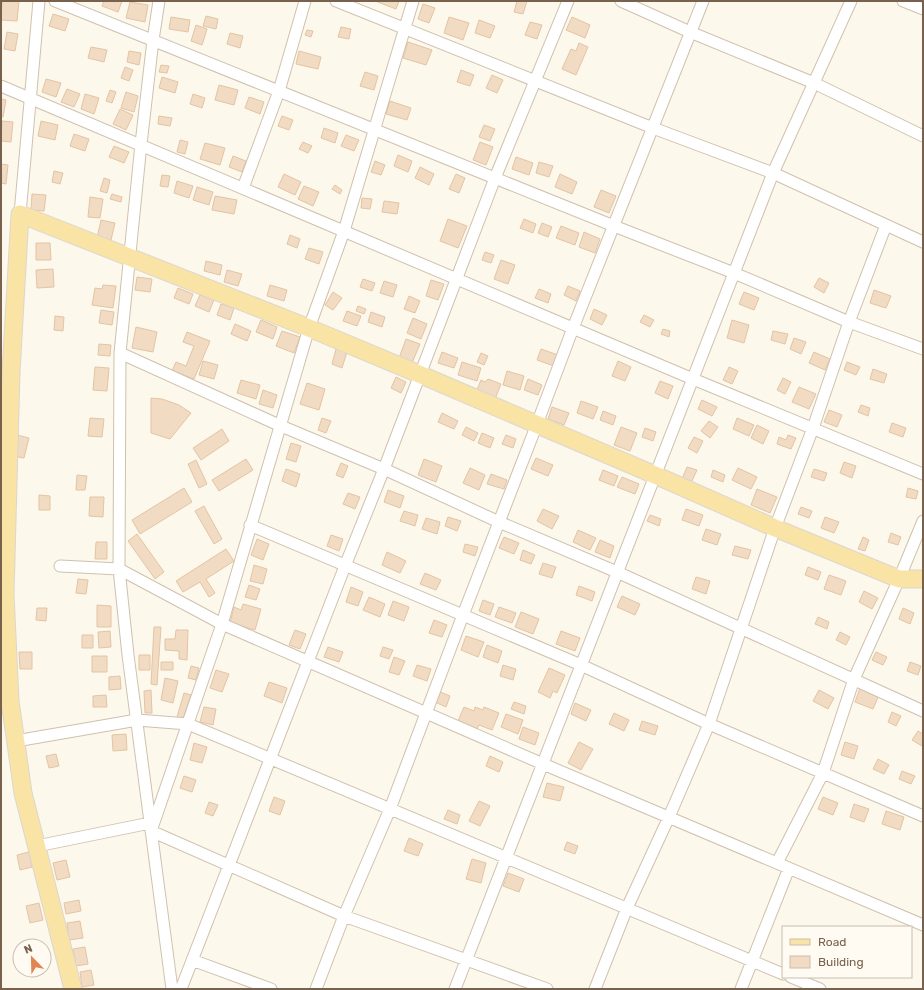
<svg xmlns="http://www.w3.org/2000/svg" width="924" height="990" font-family="Rubik,sans-serif">
<style>
.building{fill:#f1dbc3;stroke:#e4c4a3}
.lines{fill:none;stroke-linecap:round;stroke-linejoin:round}
.minor-casing{stroke:#cfc1af;stroke-width:13}
.primary-casing{stroke:#dcd6d1;stroke-width:19}
.minor{stroke:#fff;stroke-width:11}
.primary{stroke:#f9e4a5;stroke-width:17}
</style>
<rect width="100%" height="100%" fill="#fcf8eb"/>
<!-- building -->
<path class="building" d="M2 1H19L17 21 1 20Z
M104 1H122L118 12 102 6Z
M375 1H399L396 9Z
M517 1H527L523 14 514 12Z
M130 2 148 5 145 22 126 18Z
M423 4 435 8 429 23 418 19Z
M53 14 69 19 65 31 49 26Z
M206 16 218 19 216 29 203 26Z
M171 17 190 20 188 32 169 29Z
M449 17 469 23 463 40 444 33Z
M572 17 590 25 585 38 566 30Z
M479 20 495 26 490 38 475 33Z
M530 22 542 25 537 39 525 35Z
M196 25 207 29 202 45 191 41Z
M341 27 351 29 349 39 338 37Z
M307 30 313 31 311 37 305 35Z
M7 32 18 34 15 51 4 49Z
M230 33 243 36 240 48 227 44Z
M408 42 432 50 426 65 403 58Z
M579 43 588 47 576 75 562 69 571 49 576 51Z
M91 47 107 50 104 62 88 58Z
M129 51 141 53 139 65 127 62Z
M299 51 321 57 318 69 296 64Z
M161 65 169 66 167 73 159 72Z
M125 67 133 70 129 81 121 78Z
M461 70 474 75 470 86 457 82Z
M365 72 378 76 374 90 360 86Z
M492 75 503 80 497 93 486 88Z
M162 77 178 82 175 93 159 88Z
M46 79 61 83 56 97 42 92Z
M219 85 238 90 234 105 215 100Z
M67 89 80 94 74 107 61 102Z
M110 90 116 92 112 103 106 101Z
M126 92 138 96 134 112 121 108Z
M85 94 99 98 94 114 81 109Z
M193 94 205 98 202 108 190 104Z
M249 97 264 102 260 114 245 108Z
M1 99 6 100 3 117 1 116Z
M390 101 411 108 407 120 386 114Z
M120 109 133 115 126 130 113 124Z
M159 116 172 118 170 126 158 124Z
M282 116 293 120 289 130 278 126Z
M2 121 13 122 11 142 1 141Z
M41 121 58 125 55 140 38 136Z
M484 125 495 129 490 141 479 137Z
M324 128 338 133 335 143 321 138Z
M74 134 89 139 85 151 70 146Z
M346 135 359 140 354 151 341 146Z
M180 140 188 142 185 154 177 152Z
M303 142 312 146 308 153 299 149Z
M480 142 493 147 486 165 473 160Z
M205 143 225 148 220 165 200 159Z
M114 146 129 152 124 163 109 157Z
M398 155 412 161 408 172 394 166Z
M233 156 246 161 242 172 229 167Z
M516 157 533 163 529 175 512 169Z
M375 161 385 165 381 175 371 172Z
M539 162 553 166 549 177 536 173Z
M1 164 8 165 6 184 1 183Z
M420 167 434 174 429 185 415 178Z
M54 171 63 173 60 184 52 182Z
M284 174 301 182 295 195 278 187Z
M456 174 465 178 459 193 449 189Z
M560 174 577 182 572 194 555 187Z
M162 175 170 176 168 187 160 186Z
M104 178 110 180 107 193 100 191Z
M177 181 193 186 189 198 174 193Z
M335 185 342 190 340 194 332 189Z
M304 186 319 192 313 206 298 199Z
M197 187 213 192 209 205 193 200Z
M601 190 616 196 609 213 594 207Z
M32 194 46 195 44 211 31 210Z
M112 194 122 197 121 202 110 199Z
M215 196 237 200 234 214 212 210Z
M90 197 103 199 100 218 88 217Z
M362 198 372 199 370 209 361 208Z
M384 201 399 203 397 214 382 212Z
M448 219 467 226 458 248 440 241Z
M524 219 536 224 533 233 520 228Z
M101 220 115 223 111 240 97 238Z
M542 223 552 227 548 237 538 233Z
M561 226 579 233 575 245 556 238Z
M584 232 600 239 595 253 579 247Z
M290 235 300 239 297 248 287 244Z
M36 243H50L51 260H36Z
M309 248 323 252 319 264 305 259Z
M485 252 494 255 491 263 482 260Z
M501 260 515 265 508 284 494 279Z
M206 261 222 265 220 275 204 271Z
M53 269 54 287 37 288 36 270Z
M227 270 242 274 238 286 224 282Z
M137 277 152 279 150 292 135 290Z
M819 278 829 283 824 293 814 287Z
M363 279 375 283 372 291 360 287Z
M431 280 444 284 438 300 426 296Z
M384 281 397 285 393 297 380 293Z
M103 285 116 286 113 308 92 305 95 288 102 289Z
M270 285 287 290 284 301 267 296Z
M568 286 580 291 576 301 564 295Z
M178 288 193 294 189 304 174 298Z
M539 289 551 294 548 303 535 298Z
M874 290 891 296 886 308 870 303Z
M333 292 342 298 333 310 325 305Z
M744 292 759 298 754 310 739 304Z
M200 295 214 300 209 312 195 306Z
M409 296 420 301 415 313 404 309Z
M221 304 234 308 230 320 217 315Z
M358 306 366 309 364 314 356 311Z
M594 309 607 315 602 325 590 319Z
M101 310 114 312 112 325 99 323Z
M347 311 361 316 357 326 343 321Z
M371 312 385 317 382 327 368 322Z
M644 315 654 320 650 327 640 322Z
M55 316 64 317 63 331 54 330Z
M413 318 427 324 421 339 407 333Z
M261 320 277 327 273 339 256 332Z
M732 320 749 325 744 343 727 338Z
M235 324 251 331 247 341 231 334Z
M136 327 157 332 153 352 132 348Z
M663 329 670 331 669 337 661 334Z
M282 331 300 337 294 353 276 346Z
M773 331 788 334 785 344 771 340Z
M187 332 210 341 194 379 172 371 176 362 186 366 194 346 183 342Z
M794 338 806 342 801 354 790 349Z
M406 339 420 344 412 363 399 358Z
M99 344 111 345 110 356 98 355Z
M336 349 347 352 342 368 332 364Z
M541 349 558 355 554 366 537 360Z
M442 352 458 358 454 368 438 363Z
M814 352 830 359 825 370 809 363Z
M481 353 488 356 484 365 477 362Z
M203 361 218 365 214 379 199 375Z
M618 361 631 367 625 381 612 376Z
M462 362 481 368 477 381 458 375Z
M847 362 860 367 856 375 844 370Z
M95 367 109 368 107 391 93 390Z
M729 367 738 371 732 384 723 380Z
M873 369 887 374 884 383 870 379Z
M507 371 524 376 520 390 503 385Z
M396 377 406 382 401 393 391 388Z
M783 378 791 382 785 394 777 390Z
M488 379 501 384 495 399 476 392 481 380 485 382Z
M528 379 542 385 538 395 524 390Z
M241 380 260 385 256 399 237 393Z
M660 381 673 386 668 399 655 393Z
M307 383 325 389 319 410 300 404Z
M799 387 816 394 809 409 792 402Z
M263 390 277 395 273 408 259 404Z
M151 398 162 399 179 405 191 413 170 439 151 433Z
M702 400 717 407 712 416 698 409Z
M581 401 598 407 593 419 577 413Z
M861 405 870 408 868 416 858 412Z
M552 407 569 413 564 425 548 419Z
M829 410 842 415 837 427 824 422Z
M603 411 616 416 613 425 600 420Z
M442 413 458 421 454 429 438 422Z
M90 418 104 419 102 437 88 436Z
M322 418 331 421 326 433 318 430Z
M737 418 754 425 749 436 733 429Z
M709 421 718 427 710 438 701 431Z
M892 423 906 428 903 437 889 432Z
M757 425 769 431 763 444 751 438Z
M466 427 478 433 474 441 462 435Z
M621 427 637 433 630 451 614 445Z
M645 428 656 432 653 441 642 437Z
M222 429 229 441 201 460 193 448Z
M482 433 494 438 490 448 478 443Z
M17 435 29 438 24 458 12 456Z
M506 435 516 439 513 448 502 444Z
M788 435 796 438 791 449 777 444 779 437 786 440Z
M694 437 703 441 697 453 688 448Z
M291 443 301 446 296 462 286 459Z
M536 458 553 465 548 476 531 469Z
M246 459 253 470 219 491 212 480Z
M424 459 442 466 436 482 418 475Z
M196 460 207 484 199 488 188 464Z
M844 462 856 466 852 478 840 473Z
M341 463 348 466 343 478 336 475Z
M687 467 697 470 691 483 682 479Z
M470 468 485 475 479 490 463 483Z
M738 468 757 477 751 489 732 480Z
M286 469 300 474 296 487 282 481Z
M814 469 827 473 824 481 811 477Z
M603 470 618 476 614 486 599 480Z
M713 470 725 475 723 482 711 477Z
M491 474 507 480 504 489 487 484Z
M77 475 87 476 85 490H76Z
M622 477 639 484 635 494 617 487Z
M184 488 192 502 140 534 132 520Z
M908 488 918 491 916 499 906 497Z
M757 489 777 497 770 513 751 505Z
M388 490 404 496 400 508 384 502Z
M348 493 360 497 355 509 343 504Z
M39 495 50 496V510H39Z
M90 497H104L103 517 89 516Z
M204 506 222 539 214 544 195 511Z
M801 507 812 511 809 518 798 514Z
M543 509 559 516 552 529 537 521Z
M686 509 703 515 699 526 682 520Z
M404 511 418 515 415 526 400 521Z
M650 515 661 519 659 526 647 521Z
M448 517 461 521 457 531 445 526Z
M825 517 839 522 834 533 821 528Z
M426 518 440 522 437 534 422 529Z
M706 529 721 534 717 545 702 540Z
M578 530 596 538 590 550 573 542Z
M891 533 901 537 898 545 888 542Z
M137 534 164 572 155 579 128 541Z
M331 535 343 539 339 551 327 546Z
M504 537 519 543 514 554 499 548Z
M863 537 869 540 865 551 858 549Z
M257 539 269 544 263 560 251 555Z
M600 540 614 546 610 558 595 552Z
M96 542H107V559H95Z
M465 544 478 547 475 556 463 552Z
M735 546 751 550 748 559 732 555Z
M226 549 234 561 206 579 215 593 209 597 200 582 183 592 176 581Z
M523 550 535 555 531 564 520 560Z
M387 552 406 561 400 573 382 565Z
M543 563 556 567 552 578 539 574Z
M254 565 267 569 263 584 250 581Z
M808 567 821 572 818 580 805 575Z
M425 573 441 580 436 590 420 584Z
M829 575 846 581 841 595 824 589Z
M696 577 710 581 706 594 692 589Z
M78 579 88 580 86 594 76 593Z
M249 585 260 589 256 600 245 597Z
M579 586 595 592 592 601 576 595Z
M351 587 363 592 358 606 346 602Z
M864 591 878 598 872 609 859 602Z
M622 596 640 604 635 615 617 607Z
M369 597 385 604 380 617 363 610Z
M483 600 494 604 490 615 479 611Z
M393 601 409 607 404 621 388 615Z
M243 604 261 609 255 630 230 623 234 607 241 610Z
M97 605 111 606V627H97Z
M499 607 516 613 512 623 495 617Z
M37 608H47L46 621 36 620Z
M903 608 914 613 910 624 899 619Z
M521 612 539 619 533 634 515 627Z
M818 617 829 622 827 629 815 624Z
M434 620 447 625 442 637 429 633Z
M154 627H161L157 685 151 684Z
M176 630H188L187 660 179 659V651L165 650V639H175Z
M295 630 306 634 300 649 289 645Z
M110 631 111 647 99 648 98 632Z
M561 631 580 638 575 651 556 644Z
M840 632 850 637 846 645 836 640Z
M82 635H93V648H82Z
M466 636 484 642 478 657 461 650Z
M487 645 502 651 498 663 483 657Z
M328 647 343 652 339 662 324 657Z
M383 647 393 650 389 659 380 656Z
M19 652H32V669H20Z
M876 652 887 657 883 665 872 660Z
M139 655H150V670H139Z
M92 656H107V672H92Z
M394 657 405 661 399 675 389 672Z
M161 662H173V670H161Z
M910 662 921 666 918 675 907 671Z
M417 665 431 669 427 681 413 676Z
M503 665 516 669 513 680 500 676Z
M191 666 199 668 196 680 188 678Z
M549 668 565 675 557 693 553 691 550 698 538 692Z
M216 670 229 674 222 692 210 688Z
M120 676 121 689 109 690V677Z
M165 678 178 681 173 703 161 700Z
M269 682 287 688 282 703 264 696Z
M860 688 879 695 873 709 855 702Z
M151 690 152 713H145L144 691Z
M819 690 834 698 828 709 813 701Z
M440 692 450 696 446 707 435 702Z
M184 693 191 695 183 719 177 717Z
M106 695 107 707H93V696Z
M514 702 526 706 524 714 511 709Z
M575 703 591 710 586 721 571 714Z
M204 707 216 709 213 725 200 722Z
M464 707 474 711 475 707 483 710 484 707 499 713 492 730 479 725 477 729 458 721Z
M892 712 901 716 896 726 888 722Z
M614 713 629 720 624 731 609 724Z
M506 714 523 720 518 734 501 727Z
M642 721 658 726 655 735 639 730Z
M523 727 539 733 535 745 519 739Z
M918 731 923 734 922 746 912 740Z
M126 734 127 750 113 751 112 735Z
M579 742 593 749 581 770 568 763Z
M845 742 858 746 854 759 841 755Z
M194 743 207 747 202 763 190 760Z
M56 754 59 766 49 768 46 756Z
M490 756 503 762 499 772 486 766Z
M878 759 889 765 884 774 873 769Z
M902 771 915 776 911 784 899 779Z
M184 776 196 780 192 792 180 788Z
M547 783 564 787 560 801 543 797Z
M274 797 285 801 280 815 269 811Z
M823 797 838 803 833 815 818 809Z
M479 801 490 806 480 826 469 821Z
M209 802 218 805 213 816 205 813Z
M854 804 869 809 864 822 850 817Z
M448 810 460 815 457 824 444 819Z
M886 811 904 817 900 830 882 824Z
M409 838 423 844 418 856 404 851Z
M567 842 578 846 575 854 564 850Z
M29 852 32 867 20 870 17 855Z
M472 859 486 863 481 883 466 879Z
M66 860 70 877 57 880 53 863Z
M508 873 524 879 519 892 503 886Z
M79 900 81 911 66 914 64 903Z
M39 903 43 920 30 923 26 906Z
M80 921 83 938 69 940 67 923Z
M85 947 88 964 76 966 73 949Z
M91 970 94 985 82 987 80 972Z"/>
<g class="lines">
<defs>
<path id="minor" d="M55 1 614 226 734 273 849 322 923 349
M159 1 153 40 141 144 120 353 119 569 128 655 172 989
M336 1 653 128 773 173 923 242
M413 1 344 231 309 328 222 624 151 831 344 916 547 989
M621 1 690 32 814 83 923 136
M903 1 923 9
M1 86 693 379 923 474
M243 188 279 91 305 1
M20 214 39 1
M120 353 281 426 384 469 499 522 617 572 923 711
M250 525 581 665 709 724 923 816
M60 566 119 569 222 624 543 764 923 925
M16 741 137 720 188 724 783 974
M37 846 150 823
M777 863 823 773 854 679 899 579 923 521
M192 960 271 989
M791 977 820 989
M181 989 345 566 384 469 495 178 568 1
M316 989 344 916 390 809 463 615 537 424 573 328 703 1
M455 989 773 173 851 1
M595 989 627 908 669 817 709 724 775 528 813 428 849 322 886 225
M741 989 789 868"/>
<path id="primary" d="M73 989 23 793 10 701 5 594 11 372 20 214 309 328 419 374 655 475 775 528 899 579H923"/>
</defs>
<!-- minor casing -->
<use href="#minor" class="minor-casing"/>
<!-- primary casing -->
<use href="#primary" class="primary-casing"/>
<!-- minor -->
<use href="#minor" class="minor"/>
<!-- primary -->
<use href="#primary" class="primary"/>
</g>
<!-- border -->
<rect width="924" height="990" fill="none" stroke="#78624d" stroke-width="4"/>
<!-- legend -->
<rect x="782" y="926" width="130" height="52" fill="#fffbf2" stroke="#c9beb0"/>
<rect x="790" y="939" width="20" height="6" fill="#f9e4a5" stroke="#c9beb0"/>
<text x="818" y="946" font-size="12" fill="#78624d">Road</text>
<rect x="790" y="956" width="20" height="12" fill="#f1dbc3" stroke="#c9beb0"/>
<text x="818" y="966" font-size="12" fill="#78624d">Building</text>
<!-- north arrow -->
<g transform="translate(32 958) rotate(337)"><circle r="19" fill="#fffbf2" stroke="#c9beb0"/>
<path d="M0-3L7 15L0 10L-7 15Z" fill="#e38553"/>
<text y="-6" font-size="11" font-weight="bold" text-anchor="middle" fill="#78624d">N</text>
</g>
</svg>
